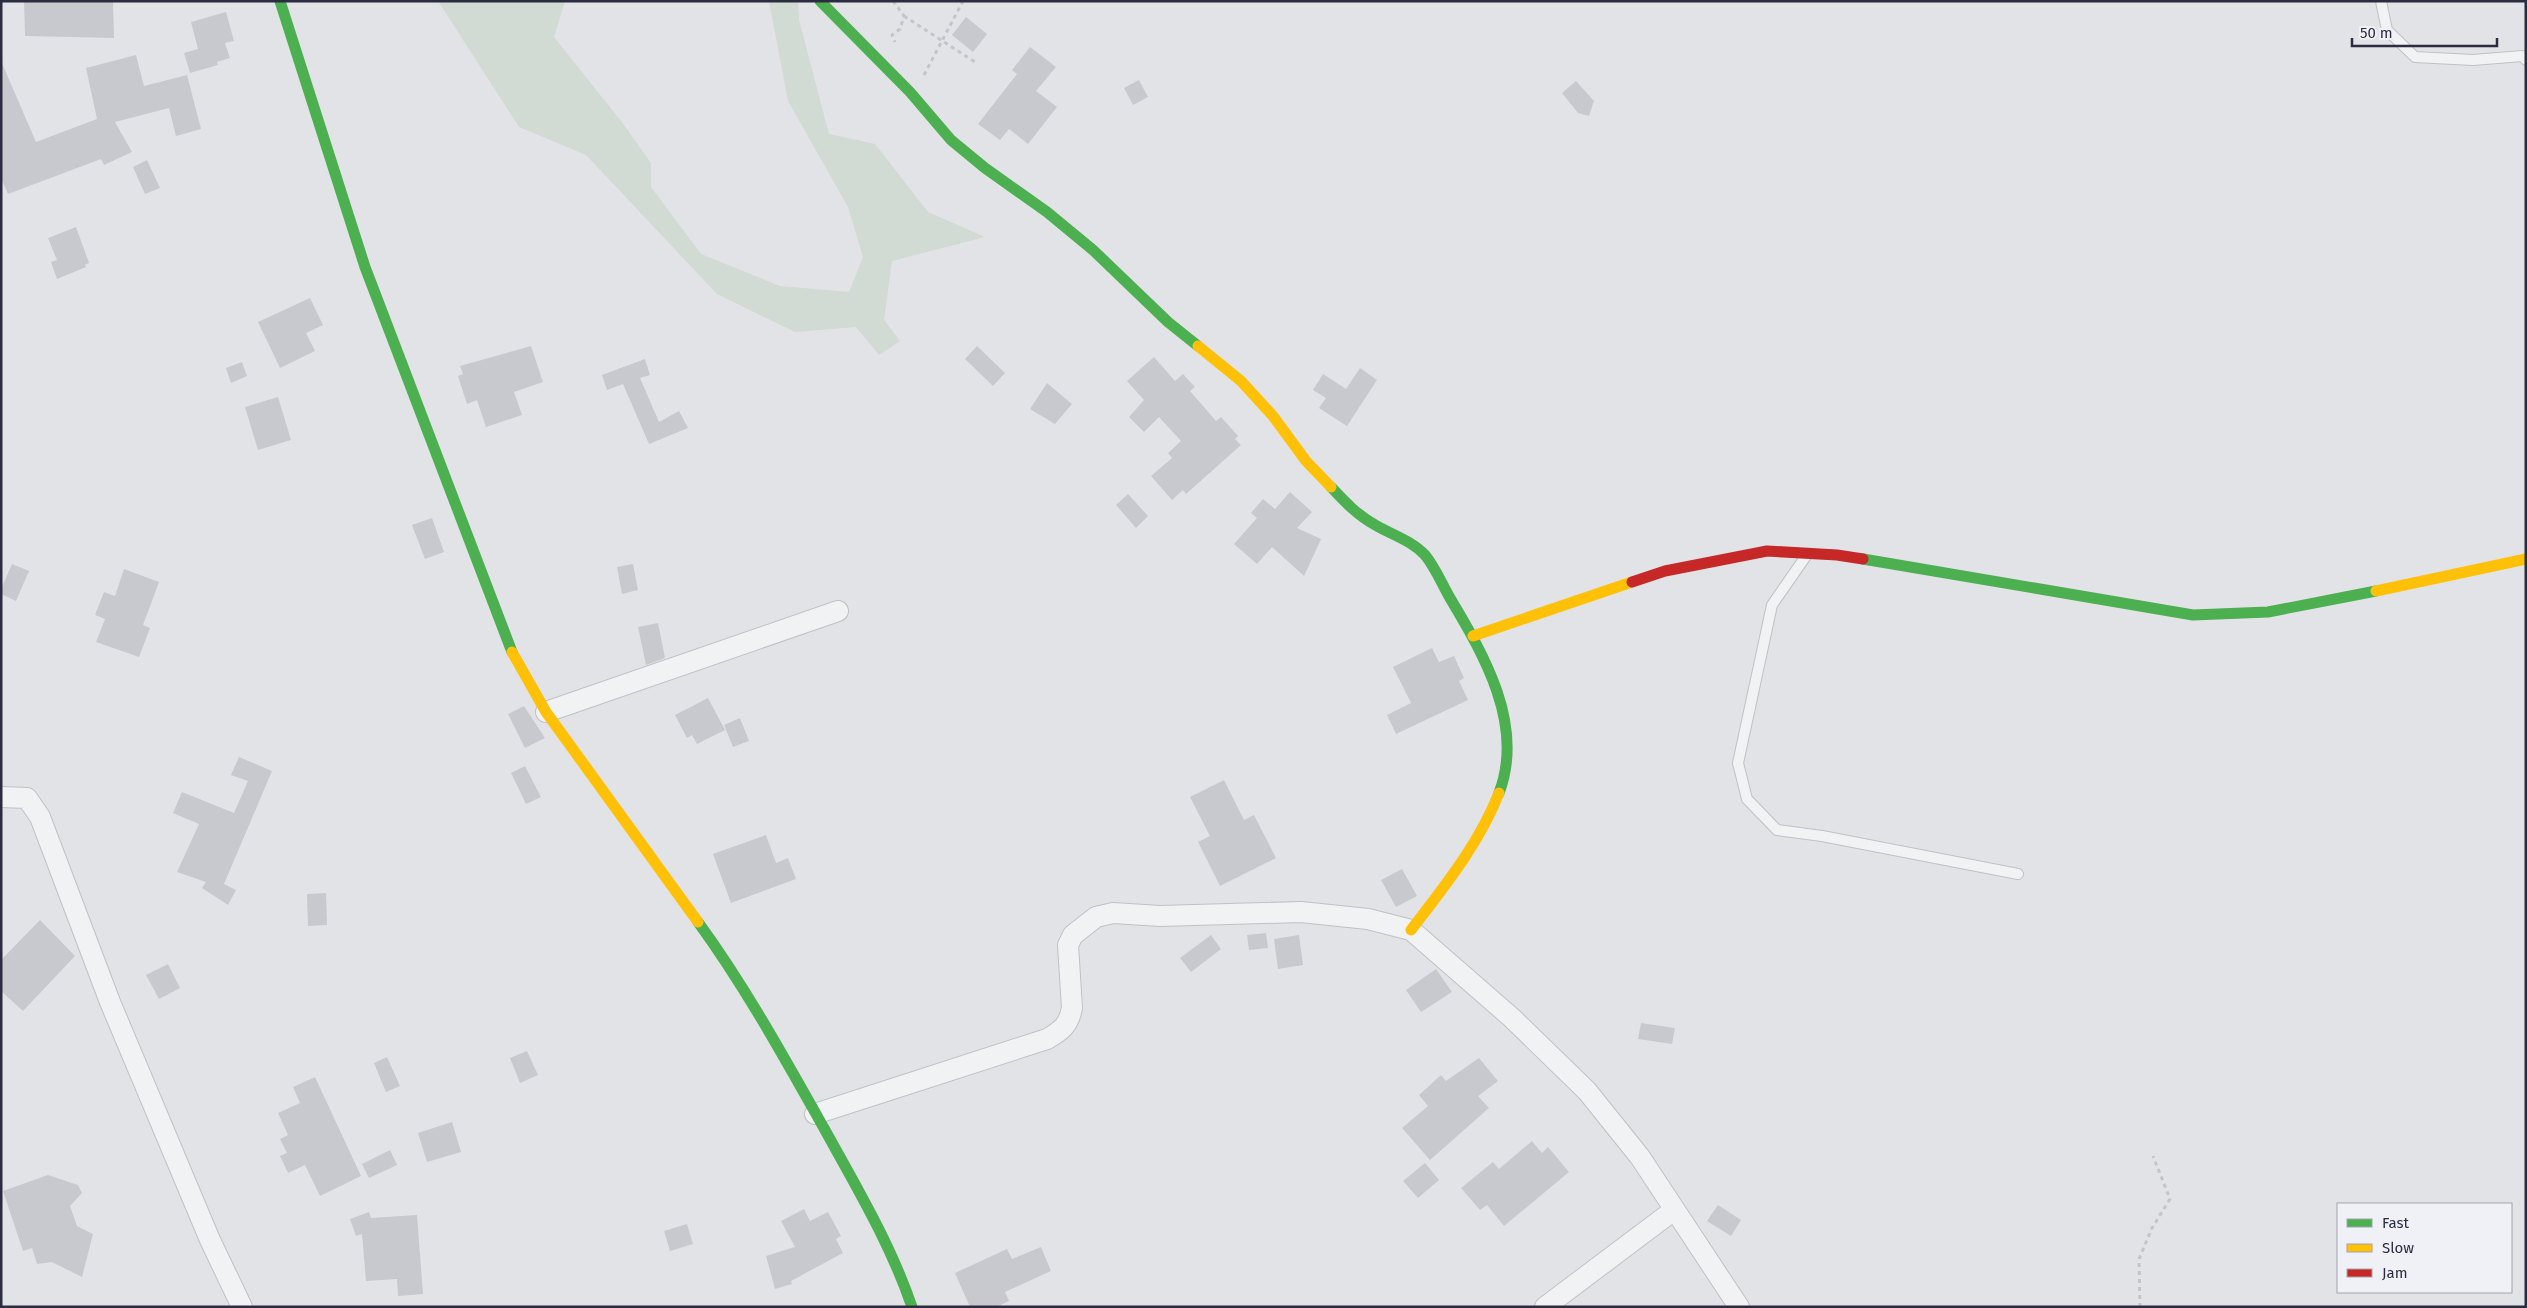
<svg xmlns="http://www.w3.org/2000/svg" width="2527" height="1308" font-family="'Fira Sans',sans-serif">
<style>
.green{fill:#d1dad3}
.building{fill:#c8c9ce}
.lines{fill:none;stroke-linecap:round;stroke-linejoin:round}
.lane-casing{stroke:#c0c1c5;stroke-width:12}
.street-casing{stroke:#c0c1c5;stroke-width:22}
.path{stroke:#c4c4ca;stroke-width:3;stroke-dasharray:4 4;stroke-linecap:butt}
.lane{stroke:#f1f2f4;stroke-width:10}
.street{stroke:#f1f2f4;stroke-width:20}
.fast{stroke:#4caf50;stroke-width:11}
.slow{stroke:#ffc107;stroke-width:11}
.jam{stroke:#c62828;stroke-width:11}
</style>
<rect width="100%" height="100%" fill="#e2e3e7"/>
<!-- green -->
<path class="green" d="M438 1H565L554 37 621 121 651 163V187L701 254 780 286 849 292 863 257 848 207 788 101 769 1H798L799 20 829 134 875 144 928 212 985 237 892 261 884 320 900 341 879 355 856 327 795 332 717 294 586 155 519 127Z"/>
<!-- building -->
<path class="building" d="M24 1H113L114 38 25 36Z
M226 12 234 41 225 43 230 58 217 62 218 65 190 73 184 53 198 49 191 22Z
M966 17 987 34 973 52 952 35Z
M1030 47 1056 67 1036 91 1057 107 1028 144 1009 129 1000 140 978 124 1017 74 1012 70Z
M136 55 144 86 187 75 201 129 176 136 169 108 115 122 132 152 104 165 101 159 8 194 1 178V61L36 142 97 119 86 68Z
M1139 80 1148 97 1133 105 1124 88Z
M1576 81 1594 101 1589 116 1578 113 1562 93Z
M147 160 160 188 145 194 133 167Z
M76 227 89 263 85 265 86 267 57 279 51 262 57 260 48 238Z
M310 298 323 325 306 333 315 351 280 368 258 322Z
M531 346 543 382 514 392 522 415 486 427 477 400 467 404 458 376 463 374 460 366Z
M977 346 1005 373 993 386 965 359Z
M1154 357 1175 381 1183 374 1195 387 1190 391 1216 421 1221 417 1238 436 1235 439 1241 445 1186 494 1183 490 1172 500 1151 476 1172 458 1168 453 1181 441 1159 417 1144 432 1129 417 1144 400 1127 381Z
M645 359 650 375 640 378 659 422 679 411 688 428 649 444 623 384 607 390 602 375Z
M242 362 247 376 231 383 226 368Z
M1360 368 1377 380 1347 426 1319 408 1326 398 1313 390 1323 374 1346 389Z
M1047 383 1072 404 1055 424 1030 409Z
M278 397 291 440 258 450 245 407Z
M1290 492 1312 512 1297 528 1321 539 1304 576 1272 547 1257 564 1234 544 1257 518 1251 513 1263 499 1275 509Z
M1128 494 1148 516 1136 528 1116 505Z
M432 518 444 552 425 559 412 525Z
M12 564 29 571 16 601 1 594V589Z
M633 564 638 590 622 594 617 567Z
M124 569 159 582 143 625 150 628 139 657 96 642 105 619 95 615 104 592 115 596Z
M658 623 665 658 646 665 638 627Z
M1432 648 1439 662 1454 656 1464 678 1459 681 1468 700 1396 734 1387 715 1411 703 1393 667Z
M708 698 725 730 697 744 692 735 687 738 675 715Z
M524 706 545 738 525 748 508 714Z
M740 718 749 741 733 747 724 725Z
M239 757 272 771 224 884 236 890 228 905 202 888 206 882 177 872 199 824 173 813 182 792 234 813 248 781 231 775Z
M525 766 541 797 526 804 511 773Z
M1224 780 1244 820 1254 815 1276 858 1220 886 1198 842 1210 836 1190 797Z
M766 835 776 863 788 858 796 879 731 903 713 854Z
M1402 869 1417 896 1396 907 1381 880Z
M326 893 327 925 308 926 307 894Z
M40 920 75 956 23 1011 1 991V960Z
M1266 933 1268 948 1249 950 1247 935Z
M1211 935 1221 949 1191 972 1180 958Z
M1299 935 1303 965 1278 969 1274 939Z
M168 964 180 988 159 999 146 975Z
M1436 969 1452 992 1421 1012 1406 990Z
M1641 1023 1675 1028 1672 1044 1638 1039Z
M527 1051 538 1075 520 1083 510 1058Z
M387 1057 400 1086 386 1092 374 1063Z
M1479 1058 1498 1081 1478 1096 1489 1108 1430 1160 1402 1128 1428 1106 1419 1095 1441 1075 1446 1081Z
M315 1077 361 1176 320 1196 305 1165 288 1173 280 1156 287 1153 280 1139 288 1135 278 1113 300 1103 293 1087Z
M452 1122 461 1152 427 1162 418 1133Z
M1532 1141 1542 1153 1548 1147 1569 1172 1504 1226 1487 1205 1480 1210 1461 1188 1493 1162 1499 1169Z
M390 1150 397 1165 369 1178 362 1164Z
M1425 1163 1439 1180 1418 1198 1403 1181Z
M48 1175 78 1185 82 1193 70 1206 77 1226 93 1234 82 1277 52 1262 37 1264 32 1248 23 1251 3 1191Z
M1718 1205 1741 1220 1731 1236 1707 1221Z
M804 1209 810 1221 828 1212 841 1236 836 1239 843 1253 791 1281 792 1284 775 1289 766 1256 795 1247 781 1221Z
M369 1212 371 1218 417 1215 423 1294 398 1296 397 1279 366 1281 362 1234 356 1236 350 1219Z
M687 1224 693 1244 670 1251 664 1231Z
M1041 1247 1051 1271 1005 1292 1009 1301 996 1307H970L955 1273 1007 1249 1012 1259Z"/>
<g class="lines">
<defs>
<path id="lane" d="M2381 1 2387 30 2415 57 2473 60 2522 56 2526 60
M1806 556 1772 605 1738 763 1747 799 1777 830 1822 836 2018 874"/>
<path id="street" d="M546 712 838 611
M1 797 27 798 40 817 110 1002 210 1240 242 1307
M815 1114 1047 1039C1061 1031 1069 1025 1072 1008L1068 945 1073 935 1096 917 1113 913 1160 916 1301 912 1368 919 1411 930 1512 1018 1587 1091 1640 1157 1739 1307
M1545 1307 1674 1210"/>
</defs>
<!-- lane casing -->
<use href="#lane" class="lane-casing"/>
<!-- street casing -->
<use href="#street" class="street-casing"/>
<!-- path -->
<path class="path" d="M893 1 904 16 900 29 892 35 895 42
M904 16 978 64
M924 75 963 1
M2140 1307 2139 1259 2152 1228 2170 1199 2153 1156"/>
<!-- lane -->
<use href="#lane" class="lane"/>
<!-- street -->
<use href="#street" class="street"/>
<!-- fast -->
<path class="fast" d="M280 1 365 267 512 652
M820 1 910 92 951 140 985 168 1047 212 1093 250 1168 322 1198 346
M1331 487C1345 502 1358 516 1377 526 1393 535 1412 541 1425 555 1435 567 1442 584 1450 598 1484 655 1525 725 1499 793
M1863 559 2193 615 2268 612 2376 591
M698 922C746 988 785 1059 825 1130 857 1188 891 1245 912 1307"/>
<!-- slow -->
<path class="slow" d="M1198 346 1241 381 1273 416 1306 461 1331 487
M2376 591 2526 559
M1473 636 1632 582
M512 652 546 712 698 922
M1411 930C1444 887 1479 844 1499 793"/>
<!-- jam -->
<path class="jam" d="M1632 582 1665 571 1767 551 1837 555 1863 559"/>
</g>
<!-- border -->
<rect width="2527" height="1308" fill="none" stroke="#2a2d3f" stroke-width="5"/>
<!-- legend -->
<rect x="2337" y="1203" width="175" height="90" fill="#f0f1f6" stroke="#a1a3ad"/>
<rect x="2347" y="1219" width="25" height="8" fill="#4caf50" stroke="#a1a3ad"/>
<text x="2382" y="1228" font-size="15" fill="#2a2d3f">Fast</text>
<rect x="2347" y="1244" width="25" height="8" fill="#ffc107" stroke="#a1a3ad"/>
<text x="2382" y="1253" font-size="15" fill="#2a2d3f">Slow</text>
<rect x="2347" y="1269" width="25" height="8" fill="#c62828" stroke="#a1a3ad"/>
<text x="2382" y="1278" font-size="15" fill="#2a2d3f">Jam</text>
<!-- scale -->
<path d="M2352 38v8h145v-8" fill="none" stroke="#2a2d3f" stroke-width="2.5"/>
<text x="2360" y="38" font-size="15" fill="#2a2d3f" stroke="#f0f1f6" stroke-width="4" paint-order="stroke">50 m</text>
</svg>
